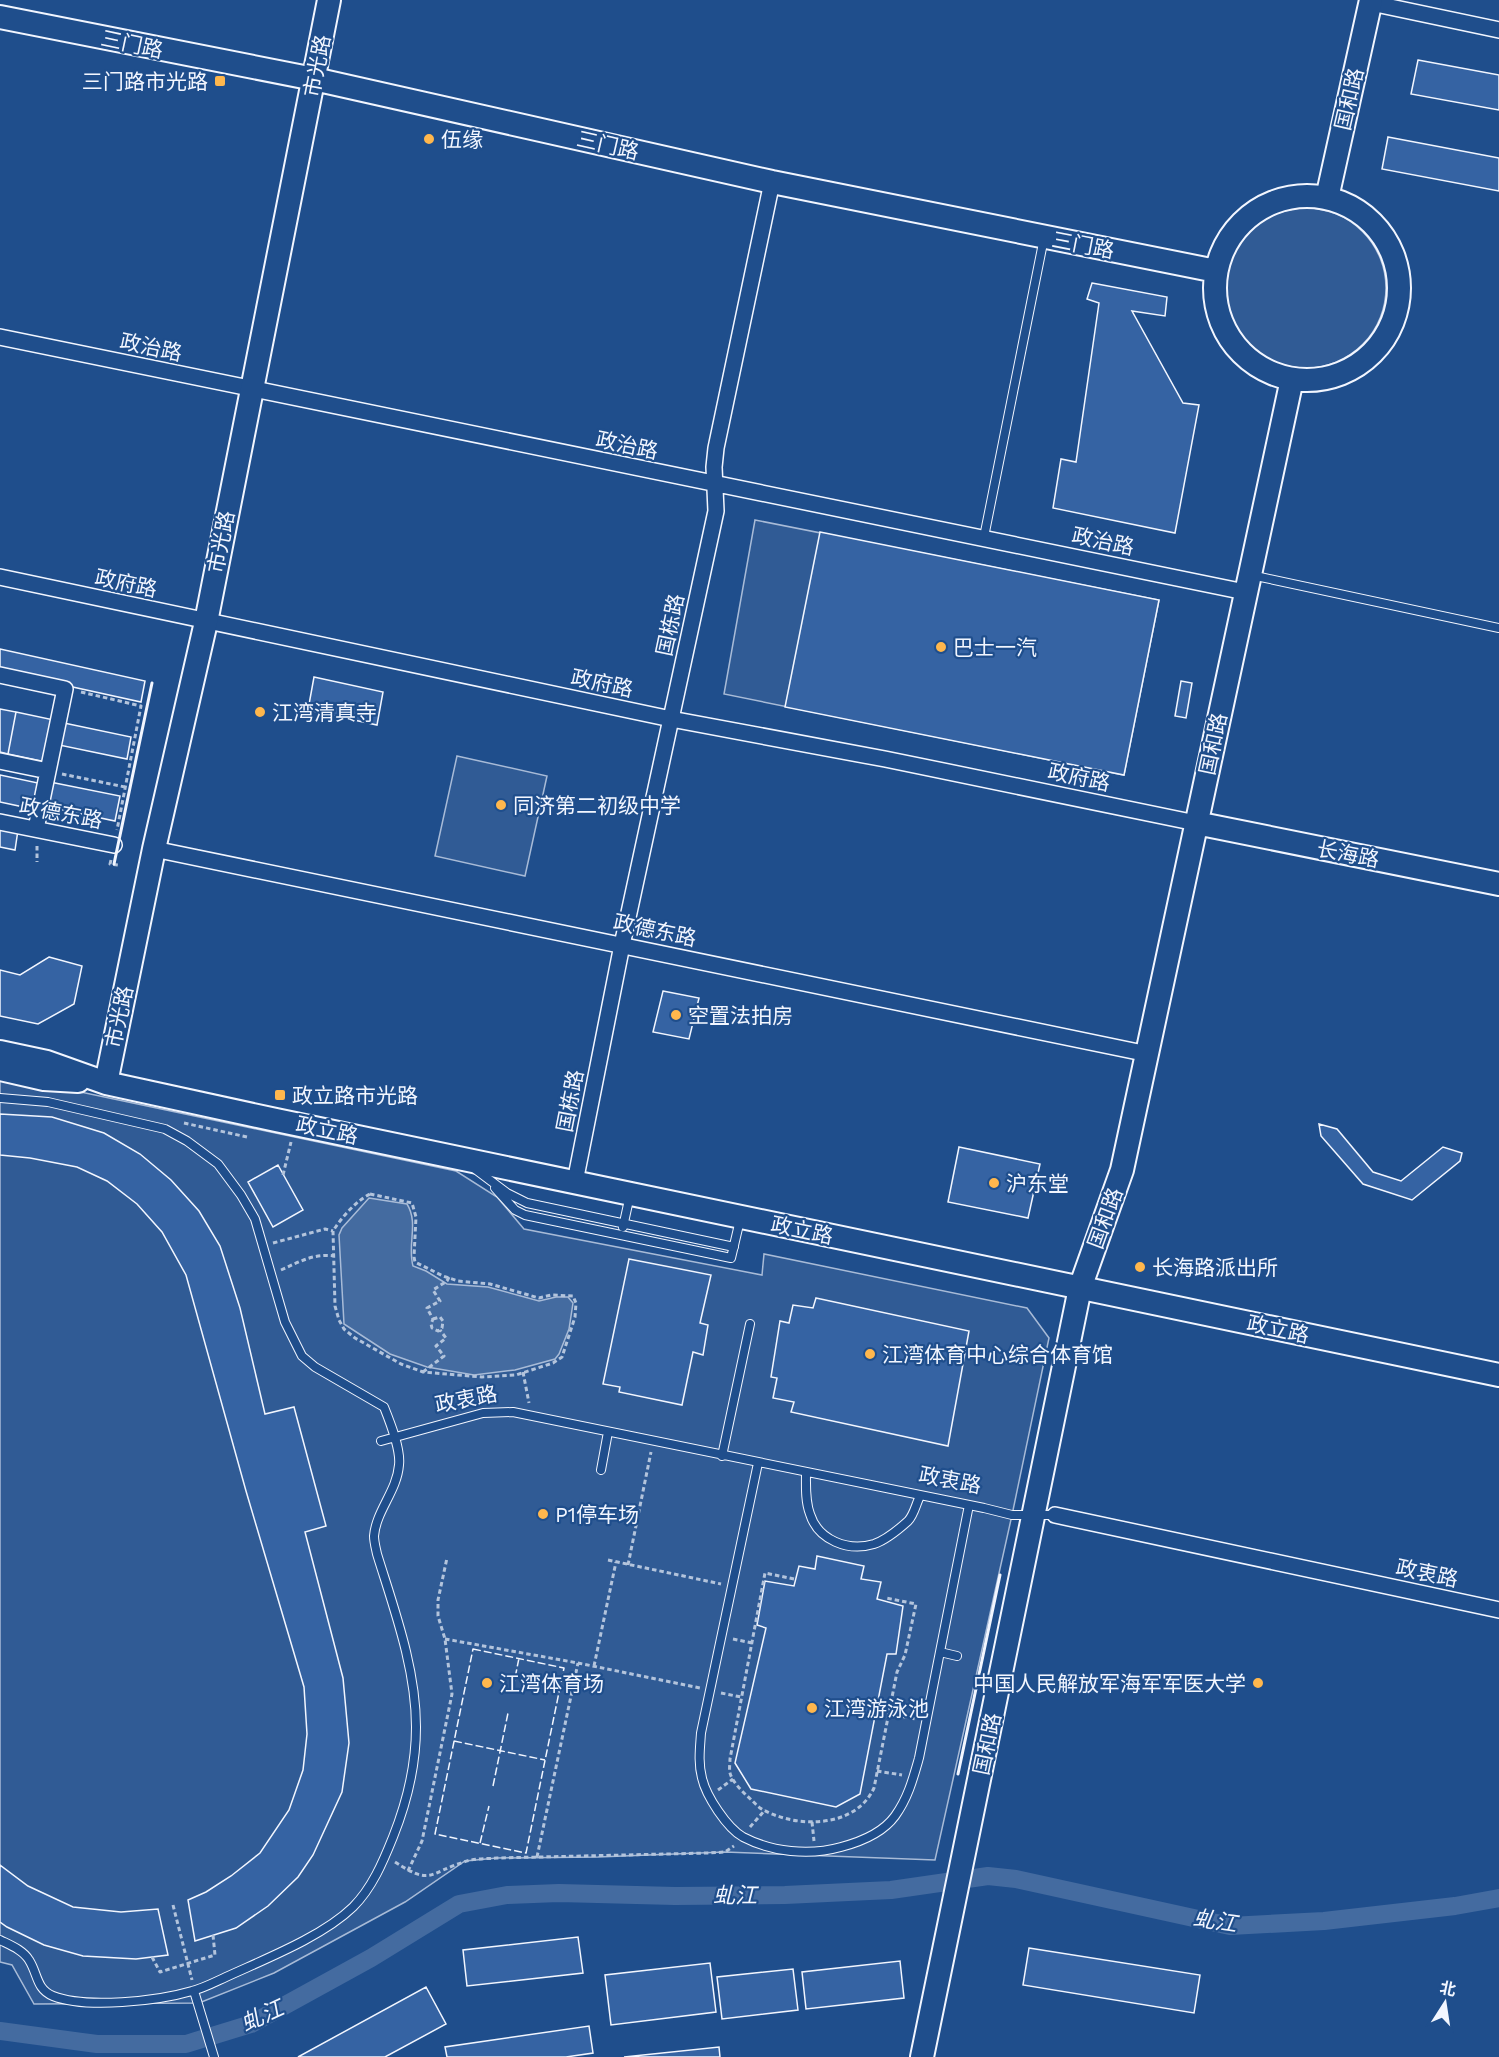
<svg xmlns="http://www.w3.org/2000/svg" width="1499" height="2057" font-family="'Work Sans','Noto Sans SC',sans-serif">
<style>
.built{fill:#305b95;stroke:#a8bbd7;stroke-width:1.5}
.water{fill:#446ba0;stroke:#a8bbd7;stroke-width:1.5}
.lines{fill:none;stroke-linecap:round;stroke-linejoin:round}
.canal{stroke:#446ba0;stroke-width:18}
.building{fill:#3563a3;stroke:#f2f6ff;stroke-width:1.5}
.lane-casing{stroke:#f2f6ff;stroke-width:10}
.street-casing{stroke:#f2f6ff;stroke-width:18}
.secondary-casing{stroke:#f2f6ff;stroke-width:26}
.path{stroke:#b3c4dc;stroke-width:3;stroke-dasharray:4.5 3;stroke-linecap:butt}
.lane{stroke:#1f4e8c;stroke-width:8}
.street{stroke:#1f4e8c;stroke-width:15}
.secondary{stroke:#1f4e8c;stroke-width:22}
.fence{stroke:#f2f6ff;stroke-width:1.5;stroke-dasharray:8 3;stroke-linecap:butt}
.wall{stroke:#f2f6ff;stroke-width:3}
.poi-dot{fill:#ffb74d;stroke:#1f4e8c;stroke-width:2}
.labels{text-anchor:middle;dominant-baseline:central;stroke-width:4.5;stroke-linejoin:round;paint-order:stroke}
.street-label{font-size:21px;fill:#f2f6ff;stroke:#1f4e8c}
.poi-label{font-size:21px;fill:#f2f6ff;stroke:#1f4e8c;text-anchor:start}
.water-label{font-size:22px;font-style:italic;fill:#f2f6ff;stroke:#1f4e8c}
</style>
<rect width="100%" height="100%" fill="#1f4e8c"/>
<!-- built -->
<path class="built" d="M1226 288a80 80 0 1 1 160 0a80 80 0 1 1-160 0Z
M755 520 1159 600 1124 775 724 694Z
M457 756 547 776 525 876 435 856Z
M0 1075 456 1171 497 1197 524 1229 762 1275 764 1254 1027 1308 1049 1338 1012 1515 935 1860 725 1852 598 1857 497 1858 465 1861 405 1902 274 1973 199 2003 34 2004 12 1965 0 1962Z"/>
<!-- water -->
<path class="water" d="M369 1198 407 1204C419 1223 407 1245 413 1266L426 1271 447 1284 488 1287 539 1301 556 1297H568L573 1303 569 1329 559 1354 555 1359 515 1370 474 1375 427 1367 390 1354 344 1324 339 1235 342 1228Z"/>
<g class="lines">
<!-- canal -->
<path class="canal" d="M0 2031 97 2044H186L251 2024 371 1958 459 1904 507 1895 559 1893 675 1896 785 1895 891 1890 988 1876 1016 1879 1230 1926 1324 1921 1455 1906 1499 1898"/>
</g>
<!-- building -->
<path class="building" d="M1418 60 1499 75V110L1411 94Z
M1388 137 1499 158V191L1382 169Z
M1092 283 1167 297 1165 316 1132 311 1183 403 1199 405 1175 533 1053 508 1061 459 1076 462 1099 303 1087 299Z
M820 532 1159 600 1124 775 785 707Z
M0 649 145 681 141 702 0 671Z
M314 677 383 692 377 725 308 710Z
M1181 681 1192 683 1186 718 1175 716Z
M0 709 16 712 8 754 0 752Z
M16 712 54 720 46 762 8 754Z
M64 723 131 737 127 759 59 745Z
M0 775 38 783 33 809 0 802Z
M50 782 120 796 115 821 44 806Z
M0 826 18 830 15 850 0 847Z
M49 957 82 966 74 1004 38 1024 0 1016V970L20 975Z
M663 991 699 998 689 1039 653 1032Z
M0 1114 52 1117 104 1133 140 1154 171 1180 199 1211 220 1246 240 1308 265 1414 294 1407 326 1526 305 1532 343 1678 349 1743 342 1792 313 1855 298 1877 268 1906 236 1928 195 1941 188 1900 206 1892 231 1876 260 1853 289 1810 303 1770 307 1734 304 1687 246 1491 186 1275 162 1232 137 1204 107 1181 77 1167 30 1158 0 1155Z
M1319 1124 1337 1129 1373 1172 1401 1181 1443 1147 1462 1153 1460 1161 1412 1200 1363 1184 1321 1136Z
M959 1147 1040 1164 1028 1218 948 1202Z
M278 1165 303 1210 273 1227 248 1182Z
M629 1259 711 1275 700 1323 708 1325 703 1355 693 1352 682 1405 619 1392 620 1387 603 1384Z
M816 1298 969 1331 948 1446 791 1412 794 1402 773 1398 777 1378 771 1377 780 1321 789 1323 793 1305 813 1308Z
M817 1556 864 1566 861 1579 881 1582 877 1599 903 1606 896 1654H887L860 1794 836 1807 751 1789 735 1763 766 1628 757 1625 765 1581 794 1586 799 1566 815 1569Z
M0 1865 28 1886 73 1907 121 1912 158 1909 168 1955 136 1959 83 1956 44 1945 7 1927 0 1922Z
M578 1937 583 1973 467 1986 463 1950Z
M1029 1948 1200 1975 1194 2013 1023 1985Z
M900 1961 904 1998 806 2009 802 1972Z
M710 1963 716 2012 611 2025 605 1975Z
M793 1969 798 2010 722 2019 717 1977Z
M426 1987 446 2024 385 2057H298Z
M589 2026 593 2053 566 2057H447L445 2047Z
M719 2047 720 2057H624Z"/>
<g class="lines">
<defs>
<path id="lane" d="M984 537 1044 238
M1251 575 1499 628
M0 1098 48 1102 165 1129 187 1141 218 1164 241 1195 255 1219 285 1322 302 1356 315 1367 384 1407C390 1422 401 1449 399 1465 397 1491 376 1511 374 1536 374 1542 376 1549 377 1554 394 1609 416 1668 416 1727 416 1764 407 1802 393 1837 383 1862 372 1888 353 1907 322 1937 265 1959 226 1977 215 1982 204 1988 192 1991 158 2001 86 2009 53 1996 36 1989 38 1974 29 1960 23 1950 10 1945 0 1940
M475 1169 507 1193 527 1203 734 1247
M495 1188 515 1210 525 1215 731 1258 740 1220
M623 1227 630 1195
M381 1441 483 1413 513 1412 984 1508 1012 1515H1055
M722 1456 750 1324
M758 1463 701 1733C700 1748 698 1763 702 1778 706 1796 727 1828 743 1837 772 1852 809 1856 841 1847 860 1842 882 1834 895 1816 908 1798 913 1779 919 1758L969 1505
M601 1470 608 1432
M806 1472C806 1486 805 1501 810 1514 818 1540 848 1552 874 1544 886 1540 898 1530 908 1521 914 1515 916 1504 920 1496
M940 1652 957 1656
M194 1991 214 2057"/>
<path id="street" d="M1371 3 1499 30
M0 337C415 424 831 504 1245 592
M0 577 671 719 885 759 1196 823
M0 675 65 689 36 829
M0 761 48 771
M0 822 114 845
M154 849 1148 1054
M575 1182 622 945 716 511 714 467 716 448 772 182
M1055 1515 1499 1610"/>
<path id="secondary" d="M0 17 314 79 772 182 1216 271
M1215 288a92 92 0 1 1 184 0a92 92 0 1 1-184 0Z
M1327 198 1371 0
M1196 823 1499 884
M0 1052 47 1062 106 1083 276 1120 1499 1375
M0 1069 44 1079 78 1081
M106 1083 154 849 206 622 329 0
M922 2057 1080 1288 1122 1170 1292 379"/>
</defs>
<!-- lane casing -->
<use href="#lane" class="lane-casing"/>
<!-- street casing -->
<use href="#street" class="street-casing"/>
<!-- secondary casing -->
<use href="#secondary" class="secondary-casing"/>
<!-- path -->
<path class="path" d="M81 692 141 706 117 830
M62 774 125 787
M37 846V862
M111 860 110 864 118 865
M184 1123 247 1137
M283 1175 291 1142
M370 1194 412 1203 416 1217 414 1257 415 1262 443 1276 458 1281 490 1284 539 1298 551 1295 573 1296 576 1303 575 1317 562 1357 553 1363 516 1375 482 1377 423 1372 401 1364 355 1338 344 1329 339 1320 335 1306 333 1231C341 1218 356 1201 370 1194Z
M273 1243 325 1229 333 1231
M281 1270C299 1262 314 1253 334 1256
M433 1319 440 1317 443 1321 442 1328 438 1331 432 1328 431 1324 433 1319 427 1308 440 1301 433 1290 447 1281 449 1277
M423 1372 444 1356 436 1346 446 1338 440 1330
M523 1372 529 1403
M608 1560 721 1584
M628 1565 651 1452
M794 1579 765 1573 730 1759C730 1763 729 1769 730 1773 732 1781 741 1790 746 1795 751 1799 755 1804 760 1808 795 1829 855 1829 874 1788L897 1672 905 1655 916 1604 886 1598
M445 1639 578 1663 700 1688
M733 1639 752 1643
M594 1666 616 1562
M721 1693 741 1697
M888 1714 916 1719
M877 1771 902 1775
M718 1790 733 1779
M812 1822 814 1841
M750 1827 765 1810
M537 1857 578 1663
M395 1862C432 1886 428 1873 464 1862 474 1858 486 1859 497 1858L709 1853 725 1852 734 1846
M408 1871 422 1841 452 1694 445 1639 438 1616V1600L447 1558
M173 1905 192 1980
M152 1957 160 1972 215 1955 213 1935"/>
<!-- lane -->
<use href="#lane" class="lane"/>
<!-- street -->
<use href="#street" class="street"/>
<!-- secondary -->
<use href="#secondary" class="secondary"/>
<!-- fence -->
<path class="fence" d="M473 1649 564 1668 526 1853 435 1834Z
M513 1688 519 1658
M454 1741 545 1760
M493 1786 508 1713
M480 1843 489 1806"/>
<!-- wall -->
<path class="wall" d="M114 864 152 683
M958 1774 1000 1575"/>
</g>
<!-- markers -->
<g class="poi-dot">
<rect x="214" y="75" width="12" height="12" rx="3"/>
<circle cx="429" cy="139" r="6"/>
<circle cx="941" cy="647" r="6"/>
<circle cx="260" cy="712" r="6"/>
<circle cx="501" cy="805" r="6"/>
<circle cx="676" cy="1015" r="6"/>
<rect x="274" y="1089" width="12" height="12" rx="3"/>
<circle cx="994" cy="1183" r="6"/>
<circle cx="1140" cy="1267" r="6"/>
<circle cx="870" cy="1354" r="6"/>
<circle cx="543" cy="1514" r="6"/>
<circle cx="487" cy="1683" r="6"/>
<circle cx="1258" cy="1683" r="6"/>
<circle cx="812" cy="1708" r="6"/>
</g>
<g class="labels">
<!-- street labels -->
<g class="street-label">
<text transform="translate(132 44) rotate(12)">三门路</text>
<text transform="translate(317 66) rotate(-79)">市光路</text>
<text transform="translate(1349 99) rotate(-77)">国和路</text>
<text transform="translate(608 145) rotate(13)">三门路</text>
<text transform="translate(1083 245) rotate(11)">三门路</text>
<text transform="translate(151 347) rotate(12)">政治路</text>
<text transform="translate(627 445) rotate(12)">政治路</text>
<text transform="translate(1103 541) rotate(12)">政治路</text>
<text transform="translate(221 542) rotate(-79)">市光路</text>
<text transform="translate(126 583) rotate(12)">政府路</text>
<text transform="translate(670 625) rotate(-78)">国栋路</text>
<text transform="translate(602 683) rotate(12)">政府路</text>
<text transform="translate(1213 744) rotate(-78)">国和路</text>
<text transform="translate(1079 777) rotate(12)">政府路</text>
<text transform="translate(61 813) rotate(11)">政德东路</text>
<text transform="translate(1348 854) rotate(11)">长海路</text>
<text transform="translate(655 930) rotate(12)">政德东路</text>
<text transform="translate(119 1017) rotate(-78)">市光路</text>
<text transform="translate(570 1101) rotate(-79)">国栋路</text>
<text transform="translate(327 1130) rotate(12)">政立路</text>
<text transform="translate(1105 1218) rotate(-70)">国和路</text>
<text transform="translate(802 1230) rotate(12)">政立路</text>
<text transform="translate(1278 1329) rotate(12)">政立路</text>
<text transform="translate(466 1399) rotate(-11)">政衷路</text>
<text transform="translate(950 1480) rotate(11)">政衷路</text>
<text transform="translate(1427 1573) rotate(12)">政衷路</text>
<text transform="translate(987 1744) rotate(-78)">国和路</text>
</g>
<!-- poi labels -->
<g class="poi-label">
<text x="208" y="81" text-anchor="end">三门路市光路</text>
<text x="441" y="139">伍缘</text>
<text x="953" y="647">巴士一汽</text>
<text x="272" y="712">江湾清真寺</text>
<text x="513" y="805">同济第二初级中学</text>
<text x="688" y="1015">空置法拍房</text>
<text x="292" y="1095">政立路市光路</text>
<text x="1006" y="1183">沪东堂</text>
<text x="1152" y="1267">长海路派出所</text>
<text x="882" y="1354">江湾体育中心综合体育馆</text>
<text x="555" y="1514">P1停车场</text>
<text x="499" y="1683">江湾体育场</text>
<text x="1246" y="1683" text-anchor="end">中国人民解放军海军军医大学</text>
<text x="824" y="1708">江湾游泳池</text>
</g>
<!-- water labels -->
<g class="water-label">
<text x="735" y="1895">虬江</text>
<text transform="translate(1215 1921) rotate(8)">虬江</text>
<text transform="translate(262 2016) rotate(-25)">虬江</text>
</g>
</g>
<!-- north arrow -->
<g transform="translate(1445 2003) rotate(12)" stroke="#1f4e8c" stroke-width="4.5" paint-order="stroke">
<path d="M0-4.5L10 22L0 15L-10 22Z" fill="#f2f6ff"/>
<text y="-9" font-size="16" font-weight="bold" text-anchor="middle" fill="#f2f6ff">北</text>
</g>
</svg>
